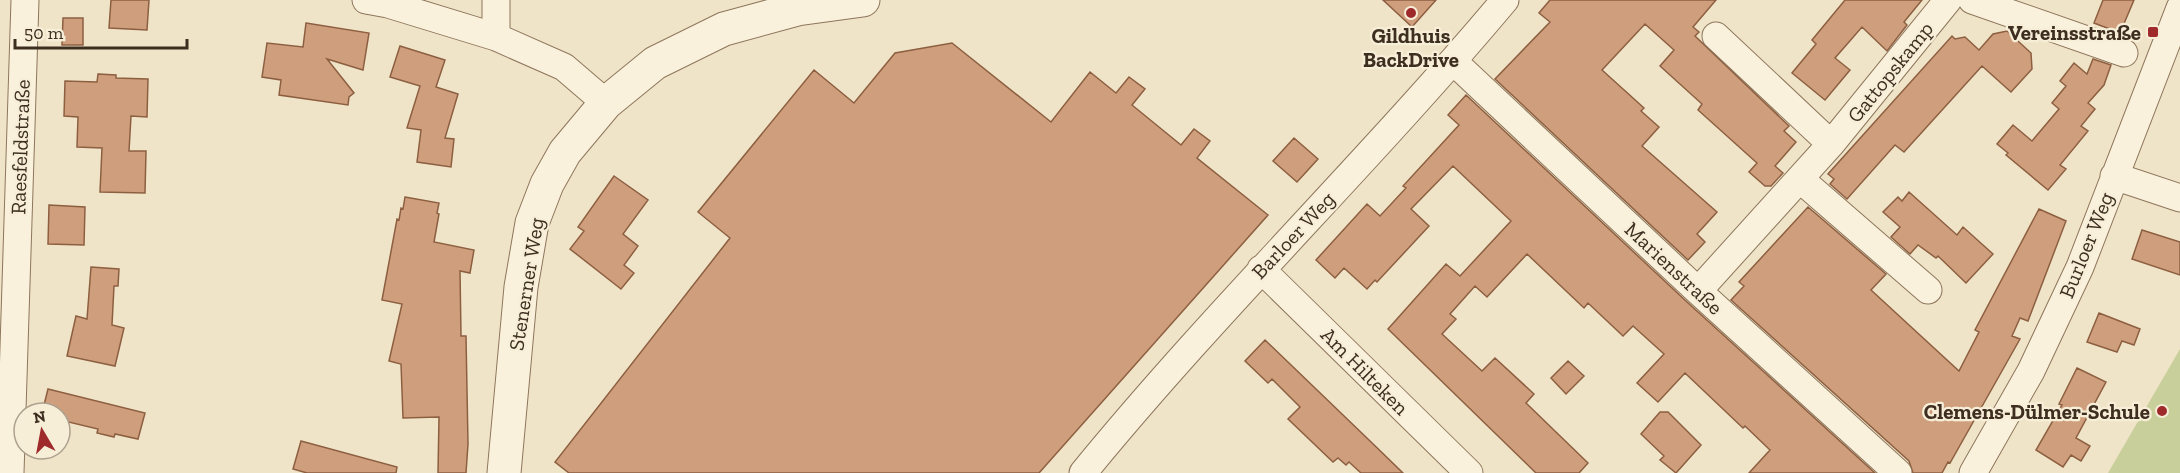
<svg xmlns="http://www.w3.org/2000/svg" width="2180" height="473" font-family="'Zilla Slab',serif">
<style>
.green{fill:#c9cf9b}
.building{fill:#cf9f7d;stroke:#8d5f41;stroke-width:1.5}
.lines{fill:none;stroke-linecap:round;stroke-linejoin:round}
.minor-casing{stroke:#8d765c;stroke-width:29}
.tertiary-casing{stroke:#8d765c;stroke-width:35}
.minor{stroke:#faf1dc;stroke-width:27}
.tertiary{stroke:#faf1dc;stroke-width:33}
.poi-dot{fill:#9e2a2b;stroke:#f7eed8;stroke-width:2}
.labels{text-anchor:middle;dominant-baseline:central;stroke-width:4.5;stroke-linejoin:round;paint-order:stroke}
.poi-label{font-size:21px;font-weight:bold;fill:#3d2e20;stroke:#f7eed8;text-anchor:end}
.street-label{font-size:21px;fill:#3d2e20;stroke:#f7eed8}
</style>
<rect width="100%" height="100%" fill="#f0e4c8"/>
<!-- green -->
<path class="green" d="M2180 349V473H2108Z"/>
<!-- building -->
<path class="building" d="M111 0H149L147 30 109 28Z
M1383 0H1436L1412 27Z
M1550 0H1716L1693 27 1699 32 1695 36 1789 126 1784 131 1796 142 1775 166 1783 173 1771 186H1765L1749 172 1757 163 1698 110 1702 104 1660 66 1674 50 1645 24 1602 70 1644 108 1641 111 1659 127 1642 146 1717 212 1697 234 1705 242 1688 260 1495 79 1550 22 1539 13Z
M1845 0H1922L1904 22 1907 25 1887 51 1862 27 1835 58 1850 70 1825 100 1792 73 1816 44 1812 40Z
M2103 0H2134L2120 33 2094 23Z
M63 18H83V45H62Z
M306 23 369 33 363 70 327 59 354 93 349 97 348 105 279 95 281 80 262 77 267 43 303 47Z
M2007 31 2031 53 2032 69 2011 92 1982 66 1904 152 1895 145 1847 199 1830 184 1834 179 1828 174 1952 36 1955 39 1965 37 1979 50 1993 34Z
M952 43 1051 122 1090 72 1116 93 1129 77 1145 89 1132 105 1181 145 1194 129 1210 141 1197 158 1268 215 1039 473H569L555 462 730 238 698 212 814 70 854 103 895 53Z
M400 46 445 60 436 87 458 94 445 138 454 139 451 167 417 162 421 130 407 128 420 86 390 77Z
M2093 59 2111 65 2104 85 2088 103 2095 109 2081 126 2088 131 2060 165 2066 169 2048 190 2006 155 2008 153 1997 144 2013 125 2032 141 2059 109 2052 103 2066 86 2060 81 2074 63 2087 74Z
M98 74 116 75V78L148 79 147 117 131 116 129 151H146L145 193 100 192 102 148 77 147 78 117 64 116 65 81 97 82Z
M1466 95 1687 302 1875 473H1749L1770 450 1745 426 1743 428 1685 373 1658 402 1637 383 1664 354 1633 326 1623 336 1588 303 1584 308 1527 254 1487 297 1475 286 1450 314 1456 319 1442 334 1482 371 1495 358 1534 394 1526 403 1588 463 1579 473H1536L1388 329 1446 264 1460 276 1511 221 1453 166 1411 209 1429 226 1377 282 1375 280 1367 289 1344 268 1335 278 1316 260 1367 204 1380 216 1406 188 1403 186 1459 125 1448 115Z
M1294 138 1318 159 1297 182 1273 161Z
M614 176 648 200 623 234 638 246 624 265 634 273 621 289 570 249 584 231 578 227Z
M1909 192 1957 235 1963 227 1993 254 1966 283 1938 256 1936 258 1918 245 1910 254 1891 237 1900 227 1883 212 1898 197 1902 201Z
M405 197 439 203 437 213 439 214 434 242 474 250 470 273 460 271 461 336H466L468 444 466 473H438L439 417 403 418 401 364 389 361 402 304 382 300 397 219 399 220 401 208 403 209Z
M49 205 85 207 84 245 48 244Z
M1808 207 1886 274 1871 290 1959 371 1979 332 1975 330 2039 209 2066 221 2028 321 2020 318 2012 336 2020 339 1950 463 1948 462 1942 473H1913L1909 461 1731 300 1744 286 1739 282Z
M2142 230 2180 242V275L2132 259Z
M91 267 119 269 118 286H114L112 325 124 328 115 366 67 356 76 316 87 319Z
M2099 313 2140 329 2134 345 2122 341 2117 352 2087 342Z
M1265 340 1369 440 1403 473H1361L1349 462 1346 465 1338 458 1333 462 1288 419 1300 407 1272 379 1268 383 1245 361Z
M1568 361 1584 376 1566 394 1551 378Z
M2077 368 2106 382 2076 438 2090 446 2081 461 2071 455 2063 467 2036 450 2062 405 2059 404Z
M48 389 145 413 138 439 115 434 114 437 97 433 98 429 60 420V413H42Z
M1660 412H1668L1701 445 1676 473 1660 460 1664 456 1641 434Z
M301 441 397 467 396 473H307L293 469Z"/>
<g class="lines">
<defs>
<path id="minor" d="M366 0 388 4 496 37 564 67 606 103
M1972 0 2124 53
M1716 36 1831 144
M496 37V0
M1453 61 1698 291 1898 473
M2114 176 2180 198
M1800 179 1928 290
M1261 269 1469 473
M1698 291 1831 144 1948 0
M10 473 25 0
M1083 473C1217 309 1369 162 1505 0
M1973 473 2031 371 2080 267 2180 8"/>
<path id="tertiary" d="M504 473 521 287 532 223 547 184 565 152 606 103 655 63 724 29 797 9 863 0"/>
</defs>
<!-- minor casing -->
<use href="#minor" class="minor-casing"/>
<!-- tertiary casing -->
<use href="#tertiary" class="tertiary-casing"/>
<!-- minor -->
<use href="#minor" class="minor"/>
<!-- tertiary -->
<use href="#tertiary" class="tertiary"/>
</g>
<!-- markers -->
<g class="poi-dot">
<circle cx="1411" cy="13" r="6"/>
<rect x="2147" y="26" width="12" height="12" rx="3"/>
<circle cx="2162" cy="411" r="6"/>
</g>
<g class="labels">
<!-- poi labels -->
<g class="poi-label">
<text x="2141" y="32">Vereinsstraße</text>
<text x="1411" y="35" text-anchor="middle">Gildhuis<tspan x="1411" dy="24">BackDrive</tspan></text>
<text x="2150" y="411">Clemens-Dülmer-Schule</text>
</g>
<!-- street labels -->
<g class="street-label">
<text transform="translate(1890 72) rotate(-51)">Gattopskamp</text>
<text transform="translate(20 147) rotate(-88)">Raesfeldstraße</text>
<text transform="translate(1293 235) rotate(-47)">Barloer Weg</text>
<text transform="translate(2086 245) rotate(-68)">Burloer Weg</text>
<text transform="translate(1674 268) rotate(43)">Marienstraße</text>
<text transform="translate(526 284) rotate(-81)">Stenerner Weg</text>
<text transform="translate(1365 371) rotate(45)">Am Hilteken</text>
</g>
</g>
<!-- north arrow -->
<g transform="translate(42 431) rotate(350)"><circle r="28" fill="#f7eed8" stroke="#ada18e" stroke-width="1.5"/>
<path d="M0-4.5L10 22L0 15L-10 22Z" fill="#9e2a2b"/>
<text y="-9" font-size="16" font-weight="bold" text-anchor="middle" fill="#3d2e20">N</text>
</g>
<!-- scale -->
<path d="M15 39v9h172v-9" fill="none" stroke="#3d2e20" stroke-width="3"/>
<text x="24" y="39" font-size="18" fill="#3d2e20" stroke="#f7eed8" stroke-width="4.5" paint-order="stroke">50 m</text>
</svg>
